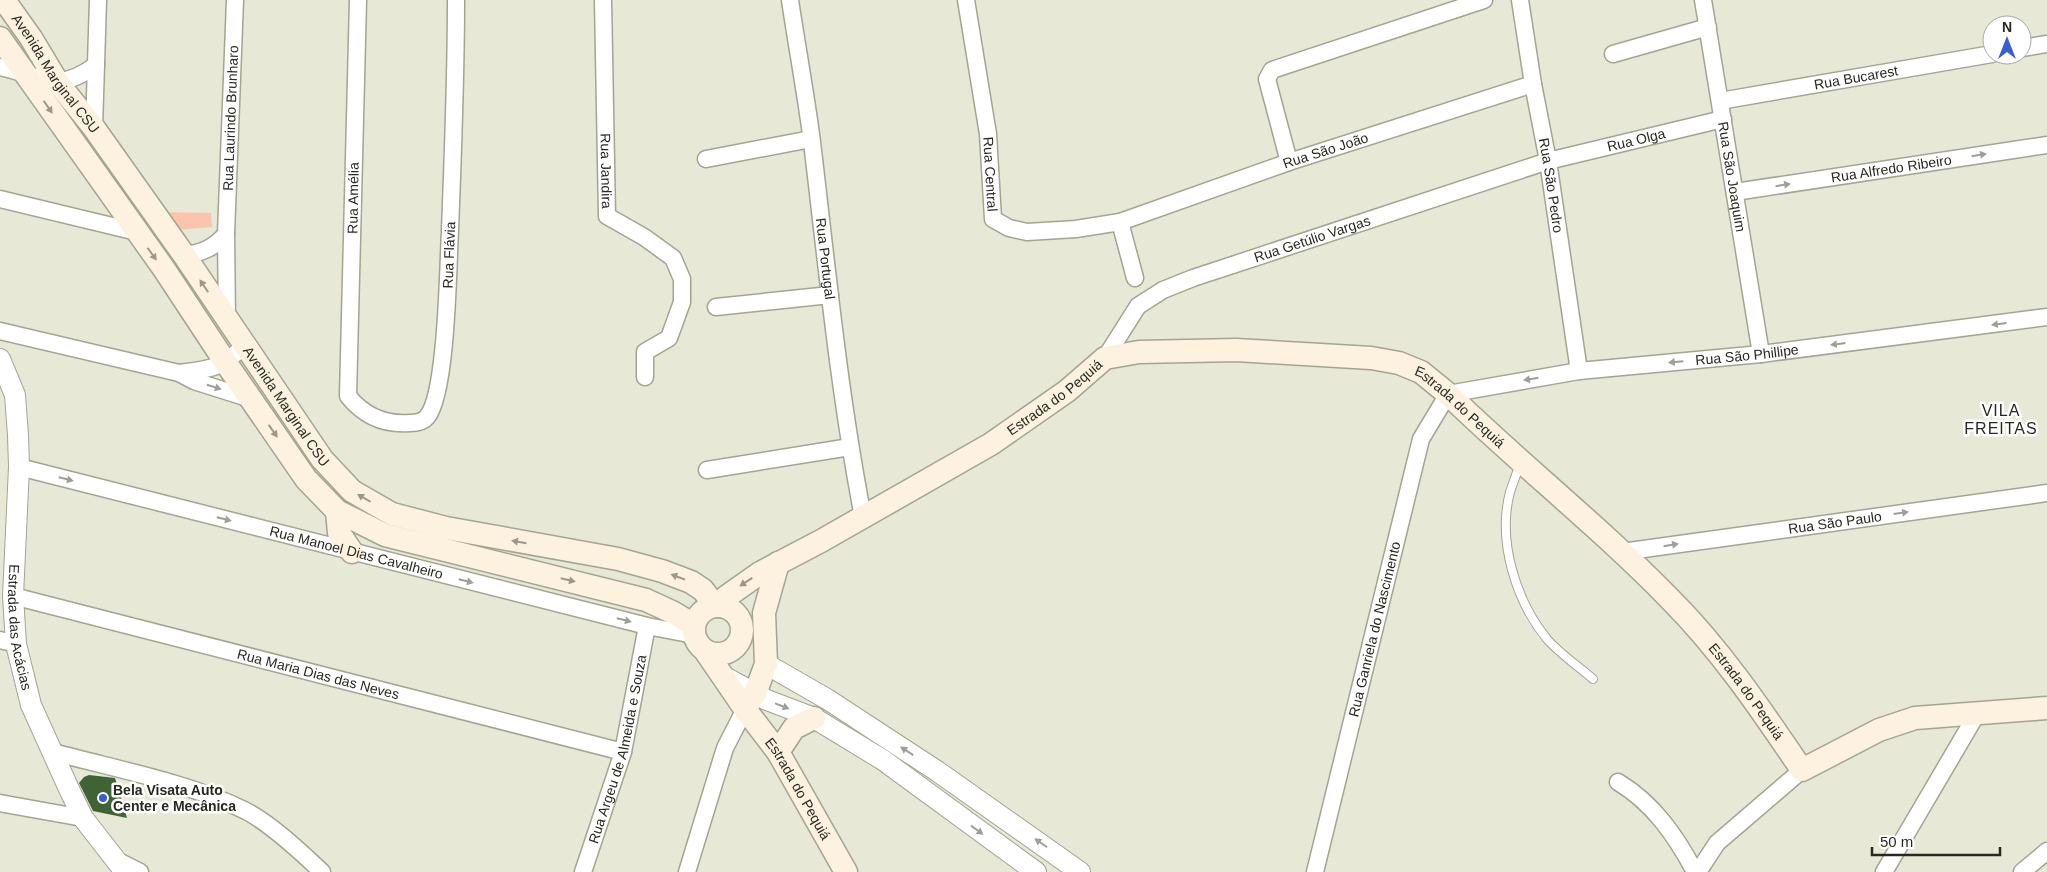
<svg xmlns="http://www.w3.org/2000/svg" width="2047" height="872" font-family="Arial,sans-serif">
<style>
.green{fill:#fcc4ac}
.building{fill:#3f6335}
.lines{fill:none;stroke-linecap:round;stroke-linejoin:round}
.service-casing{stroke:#a4a492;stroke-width:10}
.minor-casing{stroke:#a4a492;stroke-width:19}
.tertiary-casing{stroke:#a4a492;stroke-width:22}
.secondary-casing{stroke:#a4a492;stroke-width:25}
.service{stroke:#fff;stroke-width:8}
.minor{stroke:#fff;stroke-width:16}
.tertiary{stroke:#fff;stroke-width:20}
.secondary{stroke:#fdf1e0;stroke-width:22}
.oneway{fill:#9d978a}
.oneway2{fill:#9e9e9b}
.poi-dot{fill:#385fd0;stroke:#fff;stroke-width:2}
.labels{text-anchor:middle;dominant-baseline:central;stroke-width:5;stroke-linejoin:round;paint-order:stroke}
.street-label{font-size:14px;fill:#282821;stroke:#fff}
.poi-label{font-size:14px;font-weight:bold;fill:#282821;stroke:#fff;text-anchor:start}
.quarter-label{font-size:16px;letter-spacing:1px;fill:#282821;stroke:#fff}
</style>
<rect width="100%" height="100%" fill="#e7e8d5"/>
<!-- green -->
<path class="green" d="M165 212 211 213 212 227 177 230Z"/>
<!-- building -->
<path class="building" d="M89 775 115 778 127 818 93 811 79 783 84 777Z"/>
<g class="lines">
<defs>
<path id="service" d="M1520 463C1517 473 1513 483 1510 492 1497 541 1516 601 1547 639 1560 654 1578 666 1593 679"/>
<g id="minor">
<path id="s1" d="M358 0 348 396C364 416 385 425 410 423 416 423 423 422 427 417 447 394 448 265 450 230 453 154 456 77 456 0"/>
<path id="s2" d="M603 0 607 216 644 237 673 258 682 279V302L669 338 645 352V377"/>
<path id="s3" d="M790 0C797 47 806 95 812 142 827 268 839 393 863 517"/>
<path id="s4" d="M966 0 988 134 993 219 1009 228 1027 232 1076 229 1120 222 1289 162 1533 84"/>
<path id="s5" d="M1520 0 1533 84 1548 161 1579 371"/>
<path id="s6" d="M1703 0 1761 354"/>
<path d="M2022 48 2047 44"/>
<path d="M1613 54 1708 27"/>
<path d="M0 67C42 76 57 94 96 65"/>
<path id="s7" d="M1720 101 1992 54"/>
<path d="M94 128 98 0"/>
<path d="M706 159 811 139"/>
<path d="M1289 162 1267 79 1272 70 1484 0"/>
<path id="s8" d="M1735 192 2047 145"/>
<path d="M0 199 137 232"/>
<path d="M1120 222 1135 278"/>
<path d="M184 255C202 253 214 248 226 234"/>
<path d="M716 307 830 295"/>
<path id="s9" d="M227 320 226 234 235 0"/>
<path d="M0 331 179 373 194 381 251 399"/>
<path id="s10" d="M1105 358 1138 306 1163 290 1193 278 1548 161 1723 119"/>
<path d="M179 373C212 369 220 369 245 345"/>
<path id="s11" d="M19 467 647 626 694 635"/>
<path d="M707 470 850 447"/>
<path id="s12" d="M1622 552 2047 493"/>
<path id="s13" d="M13 596 623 752"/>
<path d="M0 640 16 644"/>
<path d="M53 752C115 769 187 782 244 810 269 822 302 853 322 872"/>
<path d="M1618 782C1653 803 1676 836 1695 872"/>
<path d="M0 803 83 818"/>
<path d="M118 861 140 872"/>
<path id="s14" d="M583 872 623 752 647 626"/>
<path d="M687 872 725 748 745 709"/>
<path id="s15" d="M1315 872 1421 439 1448 394 1579 371 1761 354 2047 317"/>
<path d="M1698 872 1717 843 1802 770"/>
<path d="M1884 872 1978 712"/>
<path d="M2022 872 2047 851"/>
</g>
<g id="tertiary">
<path id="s16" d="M0 359 15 395 18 435 19 467 13 596 16 644 31 705 69 789 83 818 125 872"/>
<path d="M766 664 827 699 937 771 1080 872"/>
<path d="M723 676 767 700 814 718 883 760 1036 872"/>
</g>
<g id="secondary">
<path id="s17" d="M4 0 31 38 58 83 94 128 184 255 322 459 352 491 392 514 446 528 618 559 662 571 691 582 703 590 715 606"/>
<path d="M0 38 164 269 226 363 306 479 337 511 385 535 646 600 672 612 694 625"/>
<path d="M337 511 339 533 352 552"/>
<circle cx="718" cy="630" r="24"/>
<path id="s18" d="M720 606 726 597 760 573 821 541 991 444 1067 391 1105 358 1139 352 1236 350 1371 358 1399 363 1421 372 1448 394C1520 464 1600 527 1670 599 1721 650 1762 711 1802 770L1879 730 1915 718 2047 708"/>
<path id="s19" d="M706 652 745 709 778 752 846 872"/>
<path d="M745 709 755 694 766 664 764 613 778 563"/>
<path d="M778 752 794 728 814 718"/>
</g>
</defs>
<!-- service casing -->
<use href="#service" class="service-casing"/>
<!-- minor casing -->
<use href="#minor" class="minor-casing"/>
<!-- tertiary casing -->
<use href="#tertiary" class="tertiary-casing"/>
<!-- secondary casing -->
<use href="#secondary" class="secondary-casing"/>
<!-- service -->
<use href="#service" class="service"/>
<!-- minor -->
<use href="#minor" class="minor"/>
<!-- tertiary -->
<use href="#tertiary" class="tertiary"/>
<!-- secondary -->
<use href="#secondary" class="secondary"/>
</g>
<!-- one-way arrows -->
<defs><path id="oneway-solid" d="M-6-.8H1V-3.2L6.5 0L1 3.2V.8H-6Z" transform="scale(1.25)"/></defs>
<g class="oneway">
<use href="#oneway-solid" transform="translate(48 107) rotate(55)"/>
<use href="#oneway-solid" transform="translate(152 254) rotate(54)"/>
<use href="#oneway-solid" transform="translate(204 286) rotate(-124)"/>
<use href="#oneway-solid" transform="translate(273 431) rotate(55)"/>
<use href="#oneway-solid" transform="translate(364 498) rotate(-150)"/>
<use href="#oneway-solid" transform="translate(519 542) rotate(-170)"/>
<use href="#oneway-solid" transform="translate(678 577) rotate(-159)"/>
<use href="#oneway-solid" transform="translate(568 580) rotate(13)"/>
<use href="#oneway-solid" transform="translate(746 582) rotate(147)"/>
</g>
<g class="oneway2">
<use href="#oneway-solid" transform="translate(1979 155) rotate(-9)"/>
<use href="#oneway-solid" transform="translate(1783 185) rotate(-9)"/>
<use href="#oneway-solid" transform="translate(1999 324) rotate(173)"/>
<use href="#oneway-solid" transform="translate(1838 344) rotate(173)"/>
<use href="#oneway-solid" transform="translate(1676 362) rotate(175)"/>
<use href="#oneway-solid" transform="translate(1531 379) rotate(171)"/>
<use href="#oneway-solid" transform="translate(214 387) rotate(18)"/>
<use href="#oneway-solid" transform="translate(66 479) rotate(14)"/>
<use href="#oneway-solid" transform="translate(1901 513) rotate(-8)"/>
<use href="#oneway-solid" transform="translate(224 519) rotate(14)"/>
<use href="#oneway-solid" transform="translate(1671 545) rotate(-9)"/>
<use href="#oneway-solid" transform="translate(466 581) rotate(14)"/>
<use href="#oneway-solid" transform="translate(624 620) rotate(14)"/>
<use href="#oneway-solid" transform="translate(782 706) rotate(21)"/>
<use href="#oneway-solid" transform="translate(907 751) rotate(-147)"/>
<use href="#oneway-solid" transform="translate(977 830) rotate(36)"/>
<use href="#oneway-solid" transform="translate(1041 843) rotate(-145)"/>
</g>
<!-- markers -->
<circle class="poi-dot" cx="103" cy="798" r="5"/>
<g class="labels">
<!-- street labels -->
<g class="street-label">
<text stroke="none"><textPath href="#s17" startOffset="90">Avenida Marginal CSU</textPath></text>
<text stroke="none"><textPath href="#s7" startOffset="138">Rua Bucarest</textPath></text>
<text stroke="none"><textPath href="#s9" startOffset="202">Rua Laurindo Brunharo</textPath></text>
<text stroke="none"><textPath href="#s10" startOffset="588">Rua Olga</textPath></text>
<text stroke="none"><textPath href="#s4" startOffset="569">Rua São João</textPath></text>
<text stroke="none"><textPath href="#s8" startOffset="158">Rua Alfredo Ribeiro</textPath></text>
<text stroke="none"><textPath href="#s2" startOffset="171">Rua Jandira</textPath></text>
<text stroke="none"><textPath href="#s4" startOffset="176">Rua Central</textPath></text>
<text stroke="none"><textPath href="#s6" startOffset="179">Rua São Joaquim</textPath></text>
<text stroke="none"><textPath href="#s5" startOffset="188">Rua São Pedro</textPath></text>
<text transform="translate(353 198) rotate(-89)">Rua Amélia</text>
<text stroke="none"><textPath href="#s10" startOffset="249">Rua Getúlio Vargas</textPath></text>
<text stroke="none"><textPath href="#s1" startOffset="650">Rua Flávia</textPath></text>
<text stroke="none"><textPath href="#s3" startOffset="261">Rua Portugal</textPath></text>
<text stroke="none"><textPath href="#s15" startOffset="800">Rua São Phillipe</textPath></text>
<text stroke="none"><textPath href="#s18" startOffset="396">Estrada do Pequiá</textPath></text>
<text stroke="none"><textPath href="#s17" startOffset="495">Avenida Marginal CSU</textPath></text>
<text stroke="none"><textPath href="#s18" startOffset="831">Estrada do Pequiá</textPath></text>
<text stroke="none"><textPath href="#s12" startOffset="215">Rua São Paulo</textPath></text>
<text stroke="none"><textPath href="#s11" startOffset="348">Rua Manoel Dias Cavalheiro</textPath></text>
<text stroke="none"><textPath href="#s16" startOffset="272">Estrada das Acácias</textPath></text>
<text stroke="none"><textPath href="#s15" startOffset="250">Rua Ganriela do Nascimento</textPath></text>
<text stroke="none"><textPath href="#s13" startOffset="315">Rua Maria Dias das Neves</textPath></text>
<text stroke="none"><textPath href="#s18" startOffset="1236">Estrada do Pequiá</textPath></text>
<text stroke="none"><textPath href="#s14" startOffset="128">Rua Argeu de Almeida e Souza</textPath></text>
<text stroke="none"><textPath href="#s19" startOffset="165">Estrada do Pequiá</textPath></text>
</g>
<!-- poi labels -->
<g class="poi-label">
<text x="113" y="790">Bela Visata Auto<tspan x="113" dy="16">Center e Mecânica</tspan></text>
</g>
<!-- quarter labels -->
<g class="quarter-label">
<text x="2001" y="410">VILA<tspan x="2001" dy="18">FREITAS</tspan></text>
</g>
</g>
<!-- north arrow -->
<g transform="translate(2007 40)"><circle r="24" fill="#ffffff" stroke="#a9a9a6"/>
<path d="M0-4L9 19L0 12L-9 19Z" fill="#385fd0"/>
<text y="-8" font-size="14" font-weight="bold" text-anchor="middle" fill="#282821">N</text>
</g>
<!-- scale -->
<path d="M1872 847v8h128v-8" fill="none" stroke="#282821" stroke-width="2.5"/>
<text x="1880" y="847" font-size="15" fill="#282821" stroke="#ffffff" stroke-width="4" paint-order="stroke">50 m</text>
</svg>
